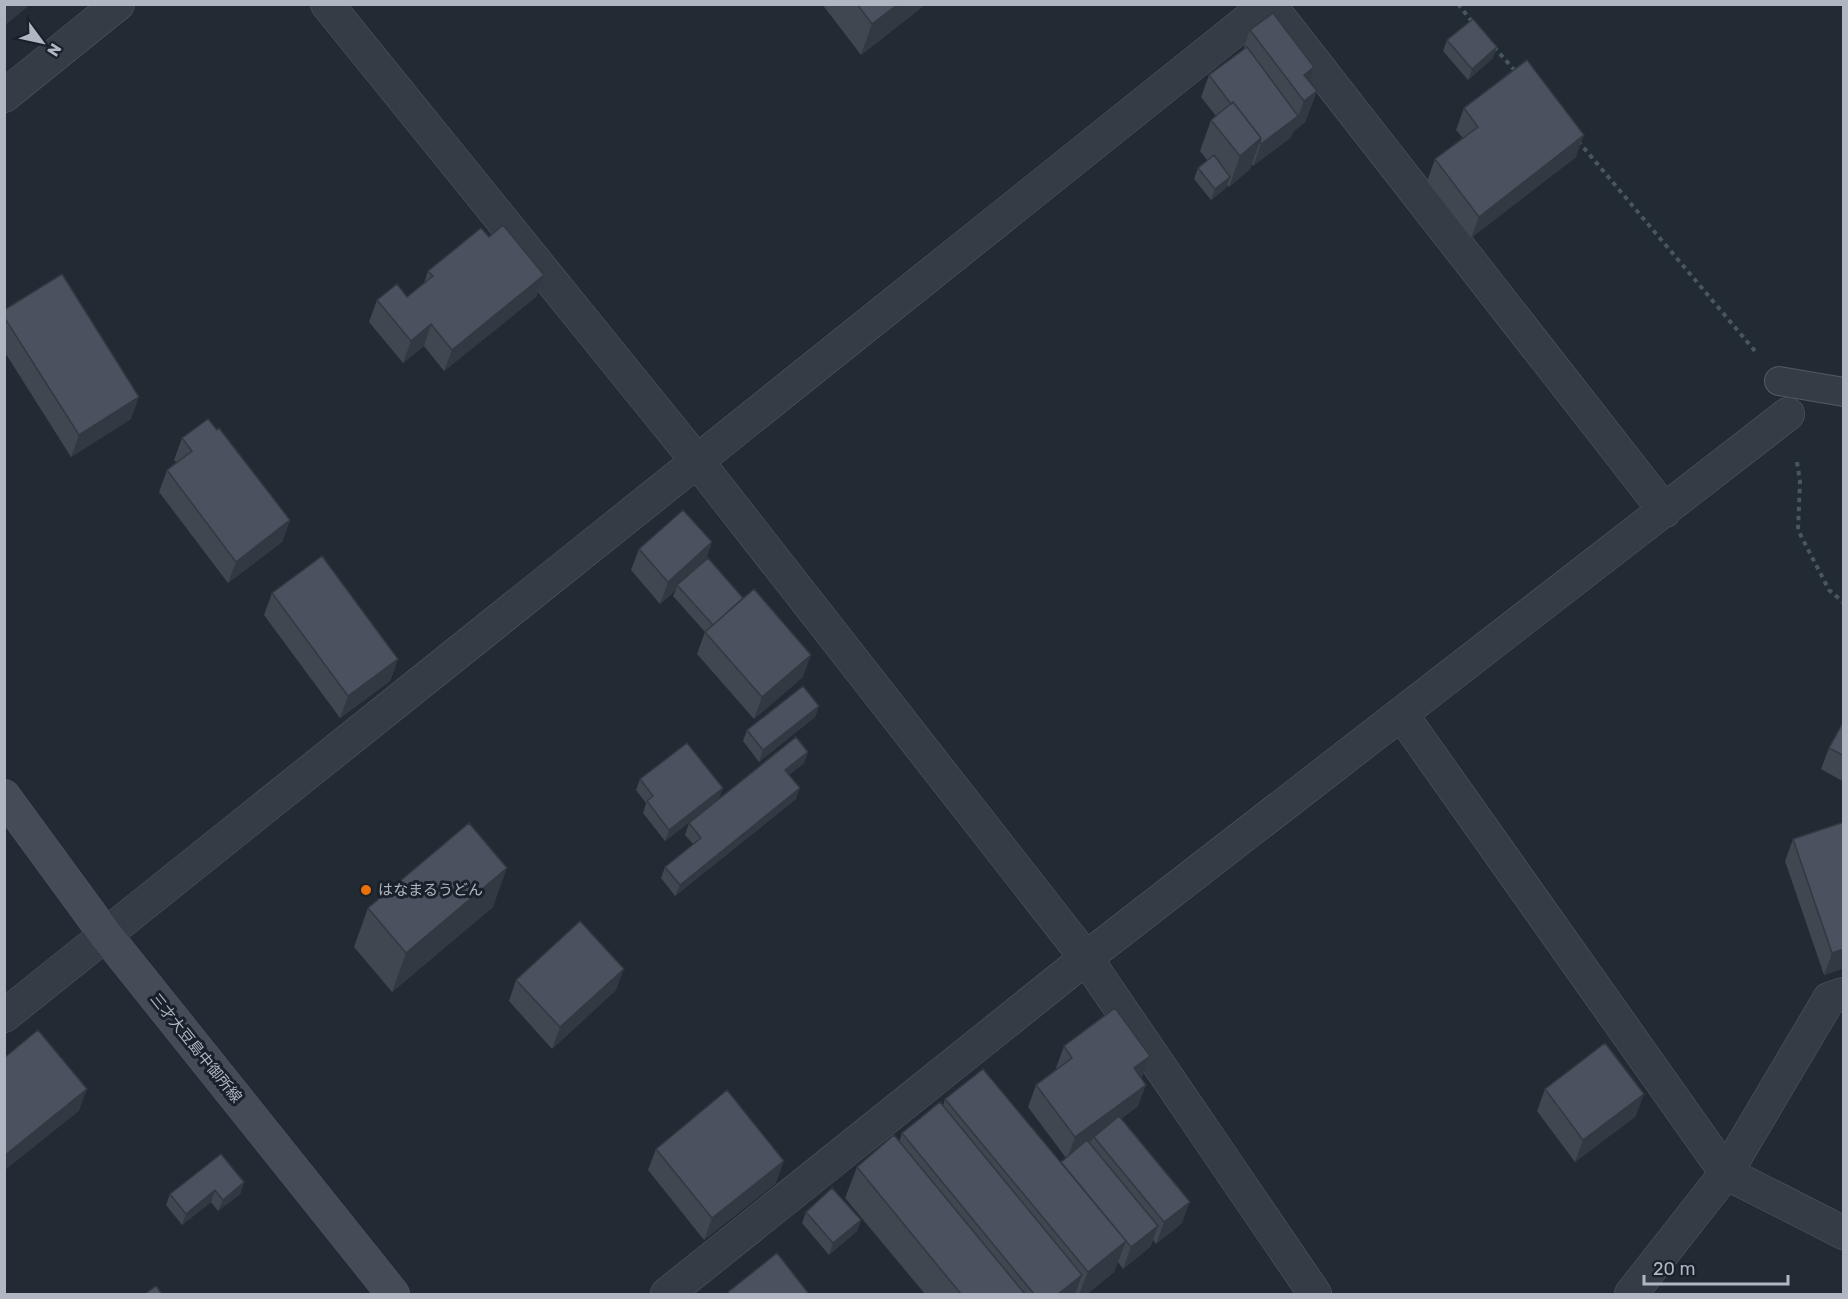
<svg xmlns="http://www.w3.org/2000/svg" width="1848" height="1299" font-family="Rubik,'Noto Sans JP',sans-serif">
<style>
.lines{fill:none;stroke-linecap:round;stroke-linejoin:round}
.service-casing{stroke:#535a63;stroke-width:30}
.minor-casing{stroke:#535a63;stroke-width:34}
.secondary-casing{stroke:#535a63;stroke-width:34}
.path{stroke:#48585a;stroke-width:4;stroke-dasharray:4.5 4.5;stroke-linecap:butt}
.service{stroke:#353c45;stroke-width:28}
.minor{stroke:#353c45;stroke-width:33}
.secondary{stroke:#444c58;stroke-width:33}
.wall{fill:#3f4751}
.shaded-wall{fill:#333942}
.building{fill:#49525e;stroke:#333942;stroke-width:1.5}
.food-dot{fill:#e8710a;stroke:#1b212a;stroke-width:2}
.labels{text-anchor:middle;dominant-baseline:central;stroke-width:6;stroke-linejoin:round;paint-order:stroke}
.poi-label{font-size:15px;fill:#b0b7c2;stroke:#1b212a;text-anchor:start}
.street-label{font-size:15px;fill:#b0b7c2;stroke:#1b212a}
</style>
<rect width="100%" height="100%" fill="#222a34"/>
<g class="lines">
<defs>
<path id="service" d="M1779 381 1844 392"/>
<path id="minor" d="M327 4 697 461 1086 958 1315 1294
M1269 4 1665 511
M4 96 118 4
M1402 715 1726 1173 1844 1233
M4 1016 1268 4
M667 1294 1086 958 1788 414
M1631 1294 1726 1173 1829 999 1844 994"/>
<path id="secondary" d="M4 796 105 934 393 1294"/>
</defs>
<!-- service casing -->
<use href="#service" class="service-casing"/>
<!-- minor casing -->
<use href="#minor" class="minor-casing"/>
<!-- secondary casing -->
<use href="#secondary" class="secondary-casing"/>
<!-- path -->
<path class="path" d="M1458 4 1473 23
M1494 47 1517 73
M1578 141 1755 351
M1797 462 1800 481 1798 530 1829 590 1844 603"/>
<!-- service -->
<use href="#service" class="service"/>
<!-- minor -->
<use href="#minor" class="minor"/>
<!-- secondary -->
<use href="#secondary" class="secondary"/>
</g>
<!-- wall -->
<path class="wall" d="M822 4H926L861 55Z
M1250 30 1309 81 1317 91 1305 122 1293 132 1290 138 1253 166 1252 164 1250 169 1229 187 1227 185 1226 188 1211 200 1194 179 1198 168 1207 160 1200 151 1211 120 1216 116 1201 97 1209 75 1243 50Z
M1447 40 1493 58 1468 80 1443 51Z
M1464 108 1576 157 1471 238 1427 181 1435 159 1463 138 1456 130Z
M489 237 544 275 536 297 444 371 424 346 403 363 369 322 377 300 407 297 424 283 428 271Z
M4 317 131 419 71 457 4 351Z
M182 438 290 520 282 542 228 583 159 492 167 470 177 463 174 460Z
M639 549 706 560 803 677 754 719 697 654 705 632 673 596 676 590 660 604 631 570Z
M272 593 398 659 390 681 340 718 264 615Z
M819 706 815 717 759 762 743 741 747 730Z
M1844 721V782L1821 769 1829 748Z
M808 752 804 763 789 775 796 799 675 896 661 878 665 867 693 844 685 835 689 823 717 801 665 841 643 813 646 803 636 790 640 779 719 799Z
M1844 822V968L1824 975 1785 861 1793 839Z
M493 907 392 992 354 947 368 908Z
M516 980 616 990 552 1049 509 1001Z
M1064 1046 1150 1056 1141 1078 1138 1106 1121 1119 1182 1223 1156 1244 1153 1240 1150 1247 1123 1269 1118 1262 1114 1272 1087 1294H925L845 1198 857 1167 899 1142 902 1133 943 1106 945 1099 1061 1163 1066 1158 1028 1107 1036 1085 1057 1069 1056 1068Z
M1545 1089 1636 1116 1575 1162 1537 1111Z
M656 1149 776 1183 704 1240 648 1170Z
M244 1182 240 1194 218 1211 211 1202 182 1225 166 1205 170 1194Z
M806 1212 861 1220 857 1231 829 1255 802 1223Z"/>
<!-- shaded-wall -->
<path class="shaded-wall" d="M4 4H31L4 26Z
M898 4H926L861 55 872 24Z
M1497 47 1493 58 1468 80 1472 69Z
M1314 67 1303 98 1304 75Z
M1317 91 1305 122 1293 132 1290 138 1253 166 1261 144 1298 116 1304 101Z
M1584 135 1576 157 1471 238 1479 217Z
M1261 138 1250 169 1229 187 1240 156Z
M1230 177 1226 188 1211 200 1215 189Z
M544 275 536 297 444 371 452 350Z
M431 324 424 346 403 363 411 341Z
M139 397 131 419 71 457 79 435Z
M290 520 282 542 228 583 236 562Z
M712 542 705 564 677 585 676 590 660 604 668 582Z
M811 655 803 677 754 719 762 697Z
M398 659 390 681 340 718 348 696Z
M819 706 815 717 759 762 763 750Z
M808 752 804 763 781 781 785 770Z
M723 788 719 799 665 841 669 830Z
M800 788 796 799 675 896 680 885Z
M507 868 493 907 392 992 406 953Z
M1844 949V968L1824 975 1832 953Z
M624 969 616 990 552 1049 560 1027Z
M1150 1056 1142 1078 1126 1090 1134 1068Z
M1146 1085 1138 1106 1095 1139 1094 1137 1092 1140 1067 1159 1075 1137Z
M87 1089 79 1111 4 1171V1156Z
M1644 1094 1636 1116 1575 1162 1583 1140Z
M784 1161 776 1183 704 1240 712 1218Z
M244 1182 240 1194 218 1211 223 1200Z
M215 1190 211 1202 182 1225 186 1214Z
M1190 1202 1182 1223 1156 1244 1164 1222Z
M861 1220 857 1231 829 1255 833 1243Z
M1158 1226 1150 1247 1123 1269 1131 1247Z
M1126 1241 1114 1272 1087 1294H1079L1088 1272Z
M1082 1275 1075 1294H1058Z"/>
<!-- building -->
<path class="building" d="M857 4H898L872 24Z
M1273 13 1314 67 1304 75 1317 91 1304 101 1250 30Z
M1473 19 1497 47 1472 69 1447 40Z
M1247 47 1298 116 1261 144 1260 143 1261 138 1233 102 1231 104 1209 75Z
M1527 60 1584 135 1479 217 1435 159 1478 127 1464 108Z
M1233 102 1261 138 1240 156 1211 120Z
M1214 155 1230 177 1215 189 1198 168Z
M503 225 544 275 452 350 431 324 411 341 377 300 397 284 407 297 433 276 428 271 481 228 489 237Z
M62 274 139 397 79 435 4 317V310Z
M208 419 217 430 219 428 290 520 236 562 167 470 192 451 182 438Z
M683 510 712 542 668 582 639 549Z
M322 556 398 659 348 696 272 593Z
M708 558 743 598 713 625 677 585Z
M754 589 811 655 762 697 705 632Z
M803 686 819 706 763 750 747 730Z
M1844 721V756L1829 748Z
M796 737 808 752 785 770 800 788 680 885 665 867 701 838 689 823Z
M687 743 723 788 669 830 647 801 653 796 640 779Z
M1844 822V949L1832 953 1793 839Z
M469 823 507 868 406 953 368 908Z
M580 921 624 969 560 1027 516 980Z
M1115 1008 1150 1056 1134 1068 1146 1085 1075 1137 1036 1085 1072 1058 1064 1046Z
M38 1030 87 1089 4 1156V1058Z
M1605 1043 1644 1094 1583 1140 1545 1089Z
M983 1069 1126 1241 1088 1272 945 1099Z
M727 1090 784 1161 712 1218 656 1149Z
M940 1102 1082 1275 1058 1294H1034L902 1133Z
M1119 1116 1190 1202 1164 1222 1094 1137Z
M894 1135 1025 1294H961L857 1167Z
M1087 1140 1158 1226 1131 1247 1061 1162Z
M221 1154 244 1182 223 1200 215 1190 186 1214 170 1194Z
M832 1188 861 1220 833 1243 806 1212Z
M777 1253 809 1294H730L728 1292Z
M156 1286 162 1294H145Z"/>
<!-- markers -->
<circle class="food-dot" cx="366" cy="890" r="6"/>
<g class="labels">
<!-- poi labels -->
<g class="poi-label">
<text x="378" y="890">はなまるうどん</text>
</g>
<!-- street labels -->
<g class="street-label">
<text transform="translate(196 1048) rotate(51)">三才大豆島中御所線</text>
</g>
</g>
<!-- border -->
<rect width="1848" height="1299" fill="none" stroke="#b0b7c2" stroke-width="12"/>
<!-- north arrow -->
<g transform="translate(42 42) rotate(123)" stroke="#1b212a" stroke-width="4.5" paint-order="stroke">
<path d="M0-4.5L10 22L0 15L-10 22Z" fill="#b0b7c2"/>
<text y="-9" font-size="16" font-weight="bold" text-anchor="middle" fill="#b0b7c2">N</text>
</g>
<!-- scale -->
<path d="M1644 1275v9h144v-9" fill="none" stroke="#b0b7c2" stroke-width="3"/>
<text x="1653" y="1275" font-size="18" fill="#b0b7c2" stroke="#1b212a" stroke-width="4.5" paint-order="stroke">20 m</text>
</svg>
